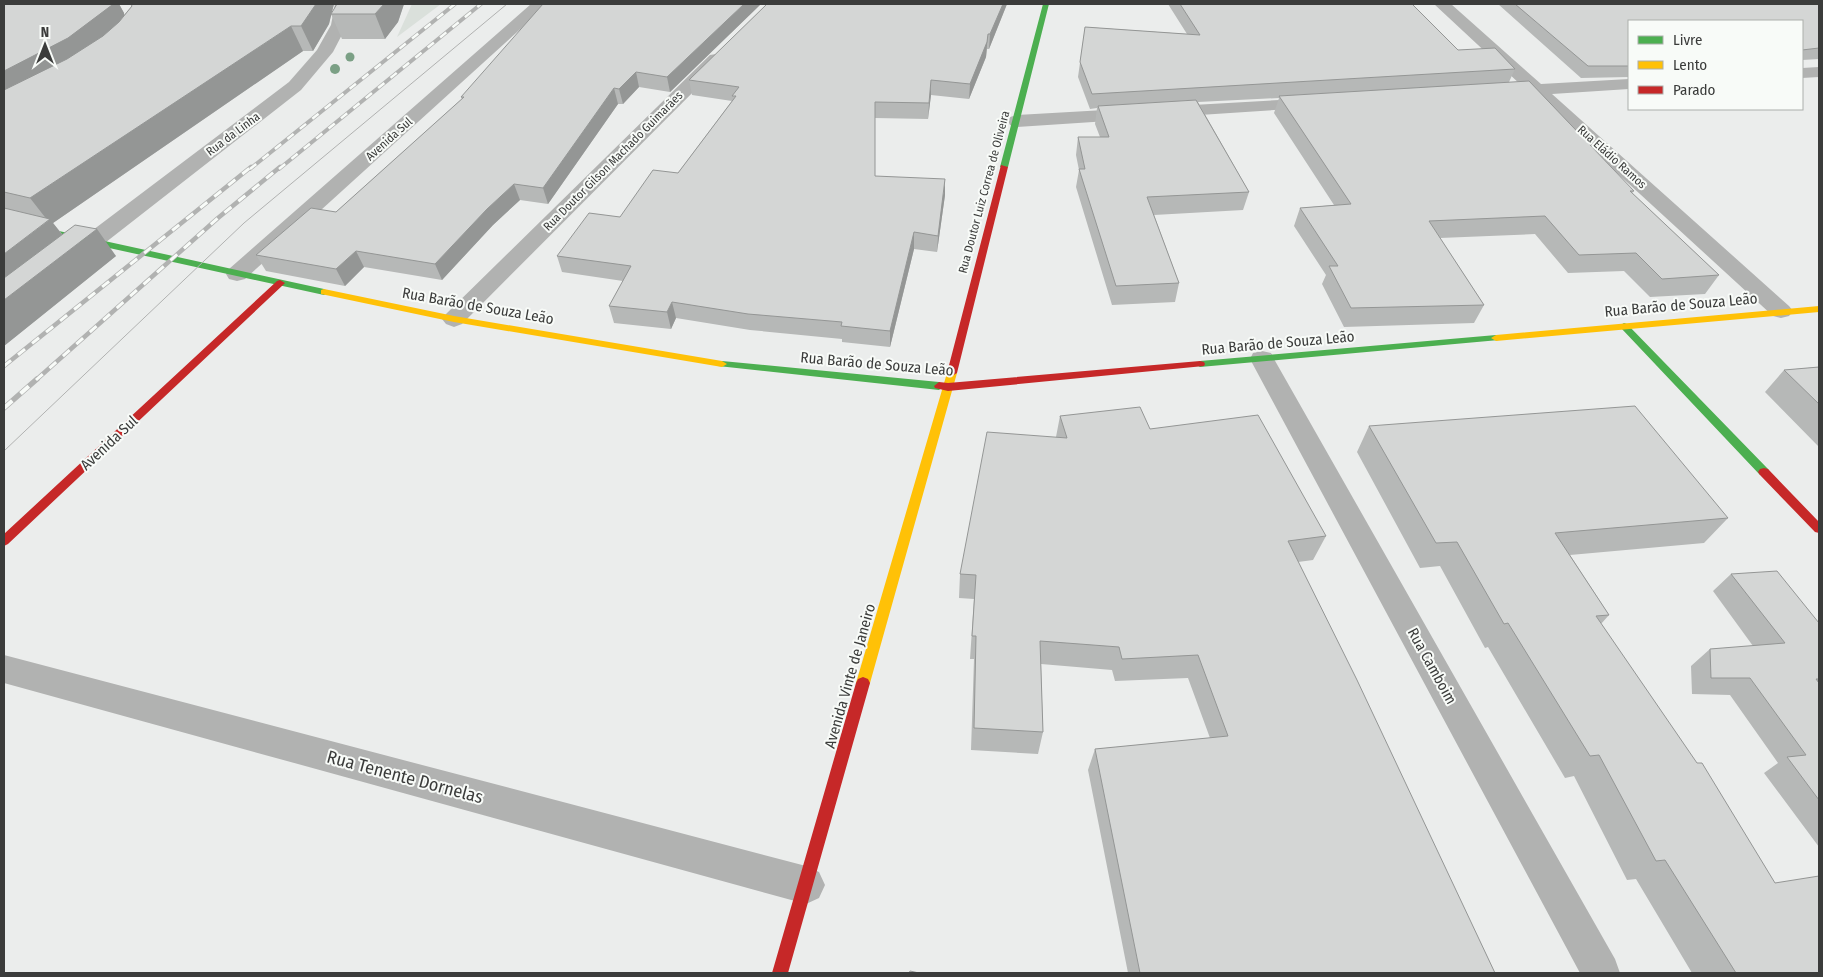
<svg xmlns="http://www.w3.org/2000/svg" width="1823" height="977" font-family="'Fira Sans Condensed',sans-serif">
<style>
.built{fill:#dae0db}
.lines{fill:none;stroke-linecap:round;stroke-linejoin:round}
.street{fill:#b1b2b1;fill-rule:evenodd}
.fast{fill:#4caf50;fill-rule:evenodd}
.slow{fill:#ffc107;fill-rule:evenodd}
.jam{fill:#c62828;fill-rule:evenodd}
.tram{stroke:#b1b2b1;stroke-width:1}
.rail-far2-casing{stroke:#b1b2b1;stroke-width:4}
.rail-far1-casing{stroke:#b1b2b1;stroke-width:4.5}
.rail-casing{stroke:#b1b2b1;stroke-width:5.5}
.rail-far2{stroke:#f8fbf8;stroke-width:2.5;stroke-dasharray:8;stroke-linecap:butt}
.rail-far1{stroke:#f8fbf8;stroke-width:3;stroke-dasharray:9;stroke-linecap:butt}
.rail{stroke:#f8fbf8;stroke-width:4;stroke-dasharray:11;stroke-linecap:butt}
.tree{fill:#7ba085}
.wall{fill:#b6b8b7}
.shaded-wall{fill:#949695}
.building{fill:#d4d6d5;stroke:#949695}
.labels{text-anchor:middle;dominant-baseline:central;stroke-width:4;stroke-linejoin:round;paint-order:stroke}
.far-street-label{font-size:12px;fill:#3b3c3b;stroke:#f8fbf8}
.street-label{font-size:15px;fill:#3b3c3b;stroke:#f8fbf8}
.near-street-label{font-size:18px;fill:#3b3c3b;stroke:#f8fbf8}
</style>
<rect width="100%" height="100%" fill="#ebedec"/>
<!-- built -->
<path class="built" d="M412 4H441L397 37Z"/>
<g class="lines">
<!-- street -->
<path class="street" d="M335 4H351L347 25 333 52 301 90 101 246 93 247 85 246 82 241 85 236 289 82 317 50 331 25Z
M531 4H548L245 279 237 281 229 279 226 274 229 269Z
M1434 4H1451L1541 84 1629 79V89L1552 94 1789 306 1793 311 1789 316 1781 318 1773 316 1532 95 1500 97 1494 96 1491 92 1494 88 1521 85Z
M716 54 722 55 725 59 722 63 462 324 454 327 446 324 442 319 446 314 710 55Z
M1819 67V77L1802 78V68Z
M1315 98 1321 99 1324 103 1321 107 1017 127 1010 125 1008 121 1010 117 1017 115Z
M1262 351 1271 353 1274 359 1615 959 1620 973H1580L1250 359 1253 353Z
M4 655 806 866 819 872 825 885 819 898 806 904 4 683Z"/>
<!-- fast -->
<path class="fast" d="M1043 4H1049L1008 167 1004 169 1000 167Z
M4 219 324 289 329 292 324 295 4 225Z
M1624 323 1627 324 1768 469 1770 472 1768 475H1760L1621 328 1619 326Z
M1496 335 1499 336 1501 338 1499 340 1200 367 1195 364 1200 361Z
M722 361 939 382 944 386 939 390 718 366 717 364 718 362Z"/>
<!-- slow -->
<path class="slow" d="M324 289 454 316 722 361 727 364 722 367 454 322 321 294V290Z
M1819 306V312L1496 341 1491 338 1496 335Z
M952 370 957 373 870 683 868 687 863 689 858 687 856 683 947 373Z"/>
<!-- jam -->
<path class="jam" d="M1001 165 1008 167 957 373 952 376 947 373Z
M280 280 285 283 283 285 8 544 4 546V534L277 281Z
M1200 361 1204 362 1205 364 1204 366 948 391 935 388 934 386 939 382 948 383Z
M1764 468 1768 469 1819 522V533L1815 532 1760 475 1758 472 1760 469Z
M863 677 868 679 870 683 788 973H772L856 683 858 679Z"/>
<!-- tram -->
<path class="tram" d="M4 451 244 223 507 4"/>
<defs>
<path id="rail-far2" d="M250 169 455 4
M279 169 481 4"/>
<path id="rail-far1" d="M4 366 251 167
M36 380 218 218 280 167"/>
<path id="rail" d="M4 408 37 379"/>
</defs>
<!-- rail-far2 casing -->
<use href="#rail-far2" class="rail-far2-casing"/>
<!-- rail-far1 casing -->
<use href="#rail-far1" class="rail-far1-casing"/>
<!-- rail casing -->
<use href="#rail" class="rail-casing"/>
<!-- rail-far2 -->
<use href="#rail-far2" class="rail-far2"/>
<!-- rail-far1 -->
<use href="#rail-far1" class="rail-far1"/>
<!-- rail -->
<use href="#rail" class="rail"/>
</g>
<!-- trees -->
<g class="tree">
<circle cx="350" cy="57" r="4.5"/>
<circle cx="335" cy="69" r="5"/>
</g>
<!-- wall -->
<path class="wall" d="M4 4H119L124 13V15L132 6 131 4H334L331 14 404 4 398 22 385 39H342L331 14 329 24 313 51H303L53 223 62 234 116 256 4 346Z
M761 4 670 92 639 87 623 104H618L548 204 520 200 493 225 442 280 364 267 345 286 266 271 256 255 336 212 462 99 461 97Z
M767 4H1007L989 49H987L986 57 969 99 931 95 928 119 875 118V176L945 195 937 252 914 249 890 347 842 342V339L750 330 676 318 671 329 614 323 609 306 623 281 562 272 557 256 620 217 678 173 732 101 692 95 689 80Z
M1168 4H1412L1458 50 1515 69 1509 82 1634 191 1632 193 1719 275 1705 294 1650 297 1624 271 1568 273 1535 234 1440 238 1484 305 1474 323 1344 327 1322 284 1326 275 1294 226 1300 208 1334 205 1274 113 1279 98 1198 102 1249 192 1243 210 1154 215 1179 283 1175 302 1112 305 1076 187 1079 170 1076 155 1078 137H1100L1095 124 1097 108 1090 109 1078 77 1085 27 1187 34Z
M1498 4H1819V59L1802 60V21H1629V77L1581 78Z
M1819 367V447L1765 392 1784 370Z
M1060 416 1150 429 1326 536 1313 560 1298 562 1495 973H1128L1088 770 1095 749 1210 738 1188 678 1115 681 1112 670 1041 664 1043 732 1038 754 971 750 974 659H970L974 599 959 598 960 574 1056 437Z
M1369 426 1728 518 1704 543 1570 555 1609 615 1601 624 1819 973H1692L1636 879 1627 880 1574 776 1565 778 1488 647 1485 648 1440 566 1420 568 1357 452Z
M1731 574 1819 623V847L1764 773 1778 763 1730 695 1692 694 1691 666 1710 649 1753 646 1713 591Z"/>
<!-- shaded-wall -->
<path class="shaded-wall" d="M112 4H119L124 13 126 29 4 106V71Z
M316 4H334L329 24 313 51 301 26Z
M384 4H404L398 22 385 39 375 14Z
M744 4H761L670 92 667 77Z
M1003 4H1007L989 49 990 34Z
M291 26 303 51 53 223 71 246 4 298V254L48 221 30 198Z
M988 34 986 57 969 99 970 84Z
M636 72 639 87 623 104 619 89Z
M931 80V95L928 119 929 103Z
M614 88 618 104 548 204 543 188Z
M945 179V195L937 252 938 236Z
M514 184 520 200 493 225 442 280 435 264 487 209Z
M97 229 116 256 4 346V300Z
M914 232V249L890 347V331Z
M356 251 364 267 345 286 336 269Z
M672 302 676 318 671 329 667 312Z"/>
<!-- building -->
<path class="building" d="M4 4H112V5L68 38 4 71Z
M131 4H316L301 26H291L30 198 4 192V90L67 59 103 36 119 22 132 6Z
M337 4H384L375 14H331Z
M543 4H744L667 77 636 72 619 89 614 88 543 188 514 184 487 209 435 264 356 251 336 269 256 255 311 208 336 212 464 97H461Z
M767 4H1003L990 34H988L987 42 970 84 931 80 929 103 875 102V176L945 179 938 236 914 232 890 331 841 326 842 322 748 314 672 302 667 312 609 306 631 266 557 256 589 213 620 217 653 170 678 173 736 96H732L739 87 689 80Z
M1180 4H1412L1458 50 1495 48 1515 69 1092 94 1080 62 1085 27 1200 35Z
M1515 4H1819V48L1802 50V21H1629V66H1588Z
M1529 81 1634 191H1630L1719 275 1662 279 1636 253 1579 255 1545 216 1429 221 1484 305 1351 308 1329 266H1338L1300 208 1351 204 1279 96Z
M1196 100 1249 192 1147 197 1179 283 1116 286 1079 169H1085L1078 137H1109L1098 106Z
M4 208 50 219 4 254Z
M75 225 97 229 4 300V278Z
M1819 367V404L1784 370Z
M1635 406 1728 518 1555 533 1609 615 1596 616 1697 763H1702L1775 883 1819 876V973H1736L1665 860 1656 861 1599 755 1590 756 1508 623 1504 624 1457 542 1436 543 1369 426Z
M1140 407 1150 429 1258 415 1326 536 1288 541 1357 680 1495 973H1140L1095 749 1228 736 1198 655 1122 659 1119 647 1040 641 1043 732 974 728 976 636H972L976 575 960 574 987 432 1067 438 1060 416Z
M1777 571 1819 623V679H1816L1819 683V800L1787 757 1806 755 1750 678H1711L1710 649 1785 643 1731 574Z
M910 971 919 973H909Z"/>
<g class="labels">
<!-- far-street labels -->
<g class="far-street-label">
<text transform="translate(233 134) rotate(-37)">Rua da Linha</text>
<text transform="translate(389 139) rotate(-42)">Avenida Sul</text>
<text transform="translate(1612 157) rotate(42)">Rua Eládio Ramos</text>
<text transform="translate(613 161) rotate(-45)">Rua Doutor Gilson Machado Guimarães</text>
<text transform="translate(984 192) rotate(-75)">Rua Doutor Luiz Correa de Oliveira</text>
</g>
<!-- street labels -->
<g class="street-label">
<text transform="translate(1681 305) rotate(-5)">Rua Barão de Souza Leão</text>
<text transform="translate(478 306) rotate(10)">Rua Barão de Souza Leão</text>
<text transform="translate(1278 343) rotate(-5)">Rua Barão de Souza Leão</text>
<text transform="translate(877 364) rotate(5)">Rua Barão de Souza Leão</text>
<text transform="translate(109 443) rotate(-43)">Avenida Sul</text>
<text transform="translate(1432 666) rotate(61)">Rua Camboim</text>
<text transform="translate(850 676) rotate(-74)">Avenida Vinte de Janeiro</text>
</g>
<!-- near-street labels -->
<g class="near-street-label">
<text transform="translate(405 777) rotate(15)">Rua Tenente Dornelas</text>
</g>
</g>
<!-- border -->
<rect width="1823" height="977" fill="none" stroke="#3b3c3b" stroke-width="10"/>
<!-- legend -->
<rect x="1628" y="20" width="175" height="90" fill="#f8fbf8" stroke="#acafac"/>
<rect x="1638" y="36" width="25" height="8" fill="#4caf50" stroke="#acafac"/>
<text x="1673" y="45" font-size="15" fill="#3b3c3b">Livre</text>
<rect x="1638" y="61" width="25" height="8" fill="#ffc107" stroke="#acafac"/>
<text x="1673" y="70" font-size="15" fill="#3b3c3b">Lento</text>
<rect x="1638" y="86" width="25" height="8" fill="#c62828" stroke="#acafac"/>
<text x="1673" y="95" font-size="15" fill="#3b3c3b">Parado</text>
<!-- north arrow -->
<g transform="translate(45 45)" stroke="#f8fbf8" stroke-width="4" paint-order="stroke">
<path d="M0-4L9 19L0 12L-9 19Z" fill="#3b3c3b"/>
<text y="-8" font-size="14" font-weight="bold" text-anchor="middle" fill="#3b3c3b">N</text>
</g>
</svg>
